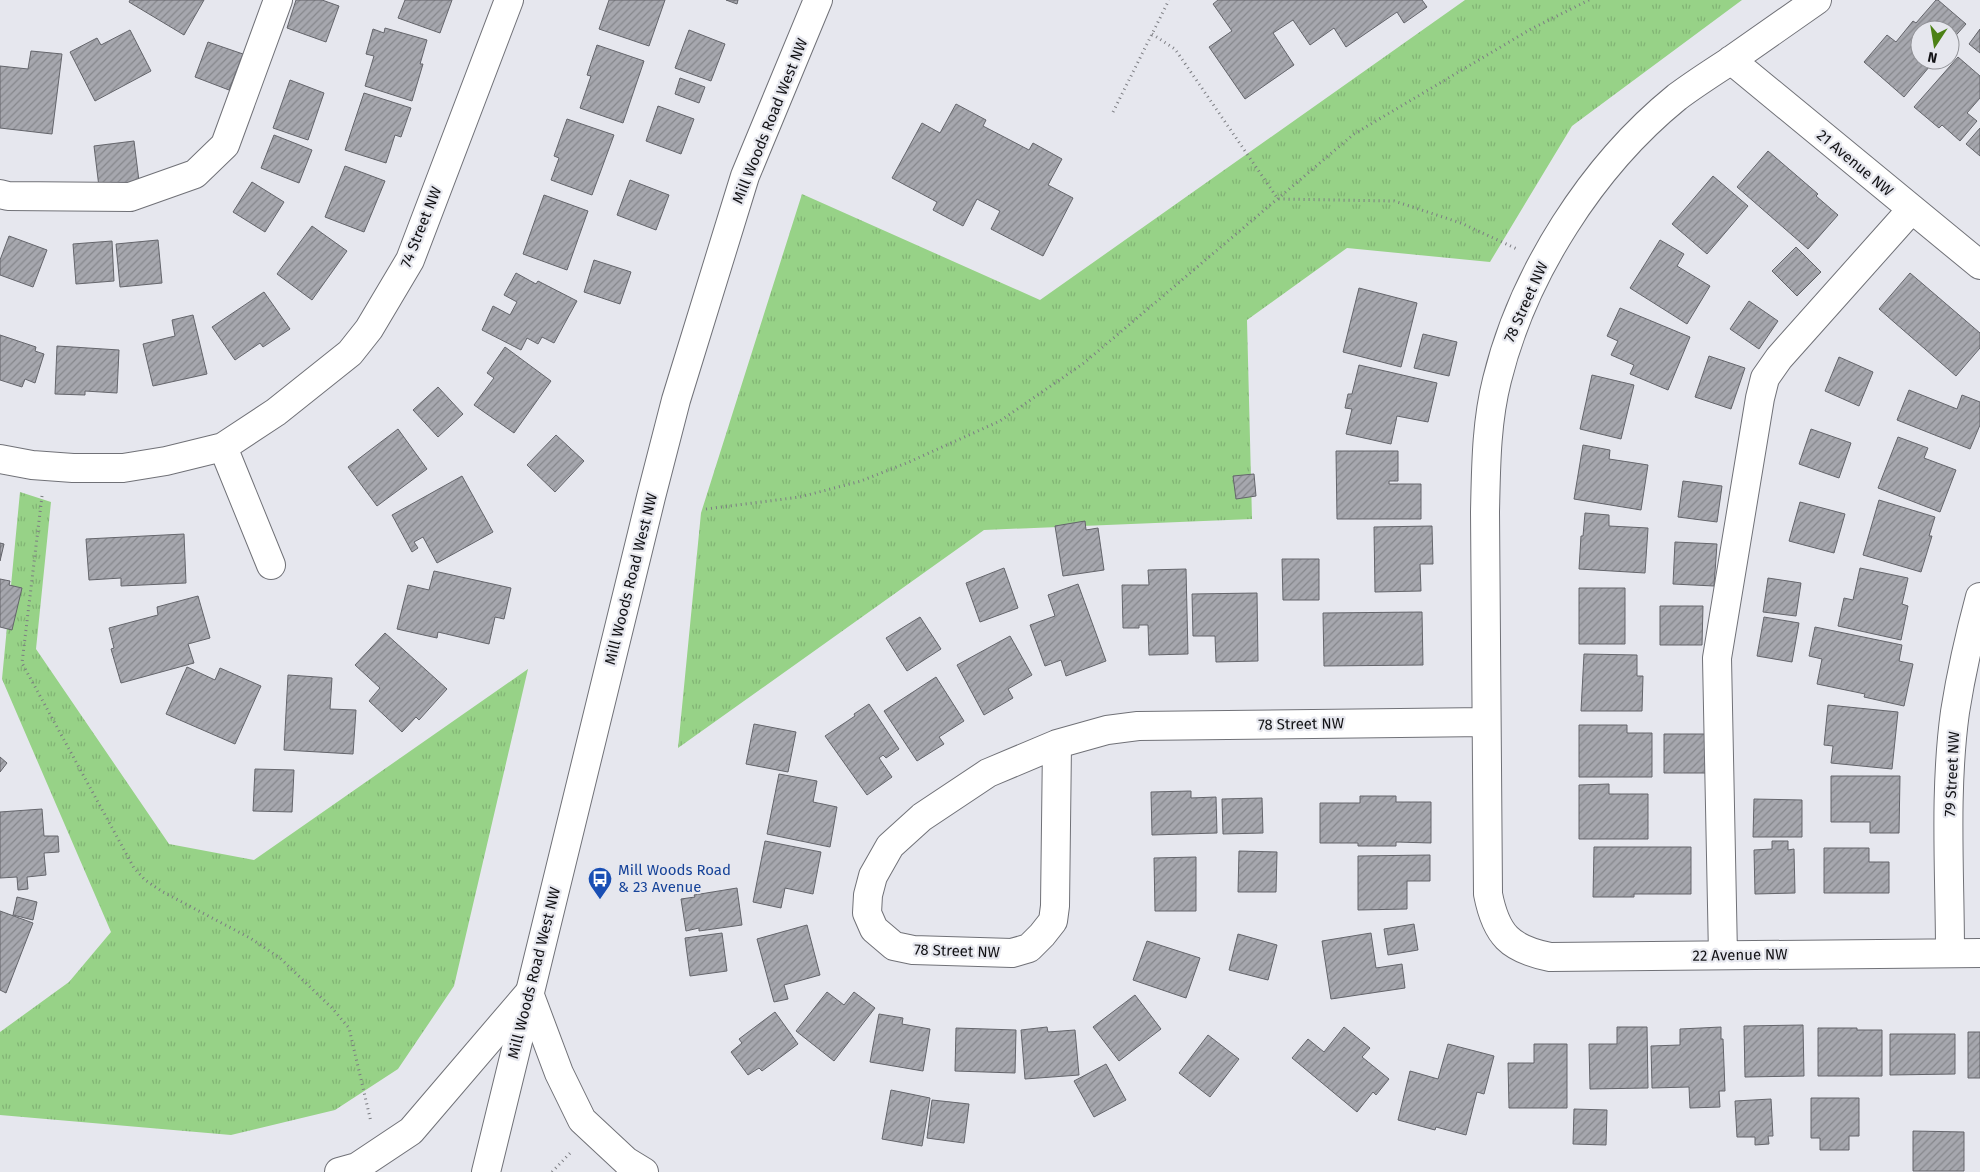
<svg xmlns="http://www.w3.org/2000/svg" width="1980" height="1172" font-family="'Fira Sans',sans-serif">
<style>
.grass{fill:url(#grass-tufts)}
.building{fill:url(#building-hatch);stroke:#64656b}
.lines{fill:none;stroke-linecap:round;stroke-linejoin:round}
.minor-casing{stroke:#707177;stroke-width:30}
.major-casing{stroke:#707177;stroke-width:30}
.path{stroke:#7c7d82;stroke-width:3;stroke-dasharray:1 4;stroke-linecap:butt}
.minor{stroke:#fff;stroke-width:28}
.major{stroke:#fff;stroke-width:28}
.labels{text-anchor:middle;dominant-baseline:central;stroke-width:4.5;stroke-linejoin:round;paint-order:stroke}
.street-label{font-size:15px;fill:#121215;stroke:#e6e7ee}
.transit-label{font-size:15px;fill:#164399;stroke:#e6e7ee;text-anchor:start}
</style>
<defs>
<pattern id="grass-tufts" width="24" height="20" patternUnits="userSpaceOnUse" patternTransform="scale(1.25)"><rect width="24" height="20" fill="#97d287"/><path d="M3 7l-1-3M5 7V3M7 7l1-3M15 17l-1-3M17 17v-4M19 17l1-3" fill="none" stroke="#81b374"/></pattern>
<pattern id="building-hatch" width="6" height="6" patternUnits="userSpaceOnUse" patternTransform="scale(1.25)"><rect width="6" height="6" fill="#a6a7ae"/><path d="M-1 1l2-2M0 6l6-6M5 7l2-2" fill="none" stroke="#86878c"/></pattern>
</defs>
<rect width="100%" height="100%" fill="#e6e7ee"/>
<!-- grass -->
<path class="grass" d="M1465 0H1742L1572 126 1490 262 1347 248 1247 320 1252 519 984 530 678 748 701 513 802 194 1040 300Z
M20 492 51 502 36 649 169 844 254 860 528 669 454 986 398 1069 335 1110 231 1135 0 1115V1032L69 982 111 932 2 679Z"/>
<!-- building -->
<path class="building" d="M130 0H204L184 35 129 2Z
M296 0H322L339 6 326 42 287 28Z
M405 0H452L440 33 398 18Z
M609 0H665L649 46 599 29Z
M726 0H738L737 4Z
M1218 0H1422L1427 7 1404 23 1397 12 1346 47 1334 28 1310 45 1293 20 1273 33 1294 65 1245 99 1209 47 1232 31 1213 4Z
M1936 0H1938L1966 24 1950 42V30H1920V60H1935L1904 97 1864 62 1887 35 1896 42 1913 21 1916 23Z
M385 28 427 40 420 64H423L412 101 365 86 374 56 366 54 373 29 384 33Z
M1980 29V53L1969 44Z
M130 30 151 71 95 101 70 52 97 38 101 45Z
M689 30 725 44 711 81 675 68Z
M208 42 243 54 229 90 195 77Z
M597 45 644 61 623 123 580 108 591 76 587 75Z
M31 51 62 54 52 134 0 128V66L28 69Z
M1958 57 1980 76V98L1967 113 1977 121 1960 141 1942 125 1939 128 1914 107Z
M680 78 705 87 699 103 675 94Z
M290 80 324 93 308 140 273 128Z
M364 93 411 108 401 137 395 135 386 163 345 150Z
M956 104 986 120 983 126 1029 150 1033 143 1062 159 1048 185 1073 198 1043 256 991 229 1000 211 977 199 963 226 933 210 937 202 892 178 922 123 940 133Z
M658 106 694 119 681 154 646 141Z
M567 119 614 135 592 195 551 180 559 158 554 156Z
M1980 128V156L1966 144Z
M274 135 312 150 299 183 261 168Z
M134 141 139 181 99 187 94 146Z
M1768 151 1818 194 1816 196 1838 215 1808 249 1737 187Z
M345 166 385 181 364 232 325 217Z
M1713 176 1748 206 1707 254 1672 224Z
M630 180 669 195 656 230 617 215Z
M252 182 284 202 265 232 233 212Z
M544 195 588 211 567 270 523 254Z
M312 226 347 251 312 300 277 274Z
M9 236 47 250 33 287 0 275V260Z
M158 240 162 283 120 287 116 244Z
M1660 240 1684 254 1677 266 1710 286 1687 324 1630 288Z
M112 241 114 281 76 284 73 244Z
M1796 247 1821 272 1797 296 1772 271Z
M594 260 631 272 620 304 584 292Z
M516 273 536 284 538 281 577 301 554 343 542 337 538 344 527 338 521 350 482 330 493 306 510 315 517 302 504 295Z
M1910 273 1980 333V348L1956 376 1879 309Z
M1359 288 1417 303 1401 367 1343 352Z
M264 292 290 329 263 347 260 343 235 360 212 327Z
M1749 301 1778 321 1759 349 1730 329Z
M1620 308 1690 337 1668 390 1630 374 1634 365 1611 355 1618 341 1607 336Z
M193 315 207 374 153 386 143 344 175 336 172 320Z
M1423 334 1457 342 1449 376 1414 368Z
M0 335 36 347 35 351 44 354 35 383 25 379 22 387 0 380Z
M57 346 119 350 117 393 85 391V395L55 394Z
M505 347 551 381 514 433 474 405 494 378 487 373Z
M1709 356 1745 368 1731 409 1695 397Z
M1839 357 1873 372 1859 406 1825 391Z
M1359 365 1437 383 1428 422 1397 416 1391 444 1346 434 1352 409 1345 408 1348 394H1352Z
M1592 375 1634 385 1621 439 1580 429Z
M438 387 463 414 438 437 413 410Z
M1909 390 1957 409 1962 395 1980 402V425L1970 449 1897 420Z
M398 429 427 469 377 506 348 467Z
M1811 429 1851 443 1839 478 1799 464Z
M556 435 584 461 555 492 527 465Z
M1898 437 1928 448 1924 458 1956 470 1940 512 1878 488Z
M1583 445 1610 450 1609 459 1648 465 1641 510 1574 499Z
M1336 451H1398V481H1389V484H1421V519H1337Z
M1254 474 1256 496 1236 499 1233 476Z
M462 476 493 532 437 563 423 537 414 542 418 548 412 552 392 515Z
M1683 481 1722 486 1717 522 1678 517Z
M1879 500 1935 517 1929 536H1932L1921 572 1863 555Z
M1800 502 1845 514 1834 553 1789 541Z
M1585 513 1609 515V526L1648 528 1645 573 1579 569 1581 536H1583Z
M1085 521 1086 530 1098 528 1104 570 1063 576 1055 526Z
M1432 526 1433 564H1420L1421 591 1375 592 1374 527Z
M184 534 186 583 121 586V578L89 580 86 539Z
M1675 542 1717 544 1714 586 1673 584Z
M0 543 4 544 0 561Z
M1282 559H1319V600H1283Z
M1004 568 1018 608 980 622 966 583Z
M1860 568 1908 578 1902 604 1908 606 1901 640 1838 626 1844 598 1853 600Z
M1186 569 1188 654 1149 655 1148 625H1139V628H1123L1122 585H1149L1148 570Z
M434 571 511 588 504 619 495 617 489 644 438 632 437 638 397 629 408 585 429 590Z
M1768 578 1801 583 1796 616 1763 612Z
M0 579 10 581 9 585 22 588 12 630 0 627Z
M1078 584 1106 661 1066 676 1061 660 1045 666 1030 625 1055 616 1048 595Z
M1579 588H1625V644H1579Z
M1257 593 1258 661 1216 662 1215 636H1193L1192 594Z
M198 596 210 638 188 644 194 663 121 683 111 649 114 648 109 628 158 615 157 607Z
M1660 606H1703L1702 645H1660Z
M1422 612 1423 665 1324 666 1323 613Z
M920 617 941 649 907 671 886 638Z
M1764 617 1799 623 1792 662 1757 656Z
M1815 627 1902 645 1899 661 1913 664 1904 706 1864 697 1865 694 1817 684 1822 659 1809 656Z
M385 633 447 689 419 720 416 717 402 732 369 701 380 688 355 665Z
M1010 636 1032 675 1008 689 1013 698 984 715 957 665Z
M1584 654 1637 655V676H1643L1642 711H1581Z
M187 667 215 680 220 668 261 686 235 744 166 714Z
M288 675 332 678 330 709 356 710 353 754 284 750Z
M936 677 964 721 939 737 944 744 917 761 884 711Z
M869 704 899 749 886 758 883 755 879 758 892 777 867 795 825 736 855 716 854 714Z
M1828 705 1898 712 1892 769 1831 763 1833 746 1824 745Z
M754 724 796 732 788 772 746 764Z
M1579 725H1627V733H1652V777H1579Z
M1664 734H1706V773H1664Z
M0 757 7 763 0 772Z
M255 769 294 770 292 812 253 811Z
M779 774 817 781 813 802 837 807 830 847 767 834Z
M1831 776H1900L1899 833H1870V822H1831Z
M1609 784V794H1648V839H1579V785Z
M1191 791V798L1216 797 1217 833 1152 835 1151 792Z
M1360 796H1396V802H1431V843L1396 842V846H1358V843H1320V803H1360Z
M1262 798 1263 833 1223 834 1222 799Z
M1754 799 1802 800V837H1753Z
M42 809 44 836H58L59 852 44 853 46 875 27 877 28 889 18 890 17 877 0 878V812Z
M765 841 821 852 813 894 785 888 781 908 753 902Z
M1772 841H1788V850L1794 849 1795 893 1755 894 1754 850 1772 849Z
M1594 847H1691V894H1634V897H1593Z
M1824 848H1869V862H1889V893H1824Z
M1239 851 1277 852 1276 892H1238Z
M1430 855V881H1407V909L1358 910V856Z
M1196 857V911H1155L1154 858Z
M737 888 742 925 699 931V928L686 931 681 899 695 897 694 895Z
M17 897 37 902 33 920 13 915Z
M0 911 33 923 6 993 0 990Z
M1414 924 1418 950 1388 955 1384 929Z
M807 925 820 975 784 985 788 999 774 1002 757 939Z
M722 933 727 971 690 976 685 938Z
M1371 933 1376 968 1402 964 1405 988 1331 999 1322 941Z
M1238 934 1277 945 1268 980 1229 970Z
M1147 941 1200 958 1186 998 1133 980Z
M827 992 844 1005 854 992 875 1008 834 1061 796 1031Z
M1135 995 1161 1029 1119 1061 1093 1027Z
M775 1012 798 1044 762 1071 759 1068 748 1075 731 1052 742 1043 739 1039Z
M879 1014 903 1018 902 1024 930 1029 923 1071 870 1062Z
M1803 1025 1804 1076 1745 1077 1744 1026Z
M1047 1027 1048 1032 1075 1030 1079 1075 1025 1079 1021 1030Z
M1344 1027 1370 1048 1362 1057 1389 1079 1376 1095 1373 1092 1357 1112 1292 1058 1308 1039 1324 1052Z
M1617 1027H1647L1648 1088 1590 1089 1589 1044H1617Z
M1721 1027V1039H1723L1725 1091H1719L1720 1107 1690 1108 1689 1087 1652 1088 1651 1046 1680 1045V1029Z
M956 1028 1016 1030 1015 1073 955 1071Z
M1818 1028H1857V1030H1882V1076H1818Z
M1968 1032H1980V1078H1968Z
M1890 1034H1955V1074L1890 1075Z
M1208 1035 1239 1059 1210 1097 1179 1073Z
M1448 1044 1494 1056 1484 1094 1477 1092 1466 1135 1436 1127 1435 1130 1398 1120 1410 1071 1438 1079Z
M1534 1044H1567V1108H1509L1508 1063H1534Z
M1106 1064 1126 1100 1094 1117 1074 1081Z
M891 1090 930 1098 922 1146 882 1139Z
M1811 1098H1859V1136H1849V1150H1820V1138H1811Z
M1771 1099 1773 1136H1768L1769 1144 1755 1145V1137H1737L1735 1101Z
M932 1100 969 1104 964 1143 927 1138Z
M1574 1109 1607 1110 1606 1145 1573 1144Z
M1913 1131 1964 1132V1171H1913Z"/>
<g class="lines">
<defs>
<path id="minor" d="M1817 0C1787 21 1757 42 1727 63 1710 74 1693 85 1677 97 1592 166 1523 274 1497 380 1486 423 1486 469 1485 512L1488 894C1496 935 1510 949 1550 957L1980 953
M1731 60 1980 265
M0 194 8 196 130 197 195 174 225 145 278 0
M223 447 271 565
M0 459 32 465 73 468H123L166 461 223 447 276 412 350 353 369 329 410 260 509 0
M1057 744 1055 906 1053 921 1042 935 1029 948 1012 953 913 950 894 946 874 929 867 913 868 895 873 876 890 846 922 817 988 773 1057 744 1107 730 1138 726 1486 722
M1950 953C1950 874 1944 792 1955 712 1961 674 1970 634 1980 597
M1723 955 1717 658 1760 398 1765 378 1779 358 1911 210
M486 1172 651 497 676 400 745 176 818 0"/>
<path id="major" d="M339 1172 357 1167 411 1131 529 993 559 1073 582 1120 626 1161 644 1172"/>
</defs>
<!-- minor casing -->
<use href="#minor" class="minor-casing"/>
<!-- major casing -->
<use href="#major" class="major-casing"/>
<!-- path -->
<path class="path" d="M1152 34 1175 49 1278 199 1394 201 1461 223 1517 249
M1113 112 1169 0
M42 496 22 663 134 868 145 880 163 892 250 938 280 958 332 1008 349 1028 371 1122
M706 509 800 497 861 481 909 462 1000 421 1084 363 1354 134 1531 29 1589 0
M552 1172 572 1151"/>
<!-- minor -->
<use href="#minor" class="minor"/>
<!-- major -->
<use href="#major" class="major"/>
</g>
<!-- icons -->
<defs>
<symbol id="bus-pin" viewBox="-11 -11 22 30"><path d="M0 17L-7.5 6A9.5 9.5 0 1 1 7.5 6Z" fill="#1a4fb4" stroke="#e6e7ee"/><path d="M-5-6H5V4H4V6H2V4H-2V6H-4V4H-5ZM-3.5-4V0h7V-4ZM-3.5 1.2v1.5H-2V1.2ZM2 1.2v1.5H3.5V1.2Z" fill="#fff"/></symbol>
</defs>
<g fill-rule="evenodd">
<use href="#bus-pin" x="586" y="865" width="28" height="38"/>
</g>
<g class="labels">
<!-- street labels -->
<g class="street-label">
<text transform="translate(770 121) rotate(-68)">Mill Woods Road West NW</text>
<text transform="translate(1855 163) rotate(40)">21 Avenue NW</text>
<text transform="translate(421 227) rotate(-68)">74 Street NW</text>
<text transform="translate(1526 302) rotate(-66)">78 Street NW</text>
<text transform="translate(631 579) rotate(-76)">Mill Woods Road West NW</text>
<text transform="translate(1301 724) rotate(-1)">78 Street NW</text>
<text transform="translate(1952 774) rotate(-87)">79 Street NW</text>
<text transform="translate(957 951) rotate(2)">78 Street NW</text>
<text transform="translate(1740 955) rotate(-1)">22 Avenue NW</text>
<text transform="translate(534 973) rotate(-76)">Mill Woods Road West NW</text>
</g>
<!-- transit labels -->
<g class="transit-label">
<text x="618" y="870">Mill Woods Road<tspan x="618" dy="17">&amp; 23 Avenue</tspan></text>
</g>
</g>
<!-- north arrow -->
<g transform="translate(1935 45) rotate(192)"><circle r="24" fill="#e6e7ee" stroke="#919297"/>
<path d="M0-4L9 19L0 12L-9 19Z" fill="#4c8115"/>
<text y="-8" font-size="14" font-weight="bold" text-anchor="middle" fill="#121215">N</text>
</g>
</svg>
